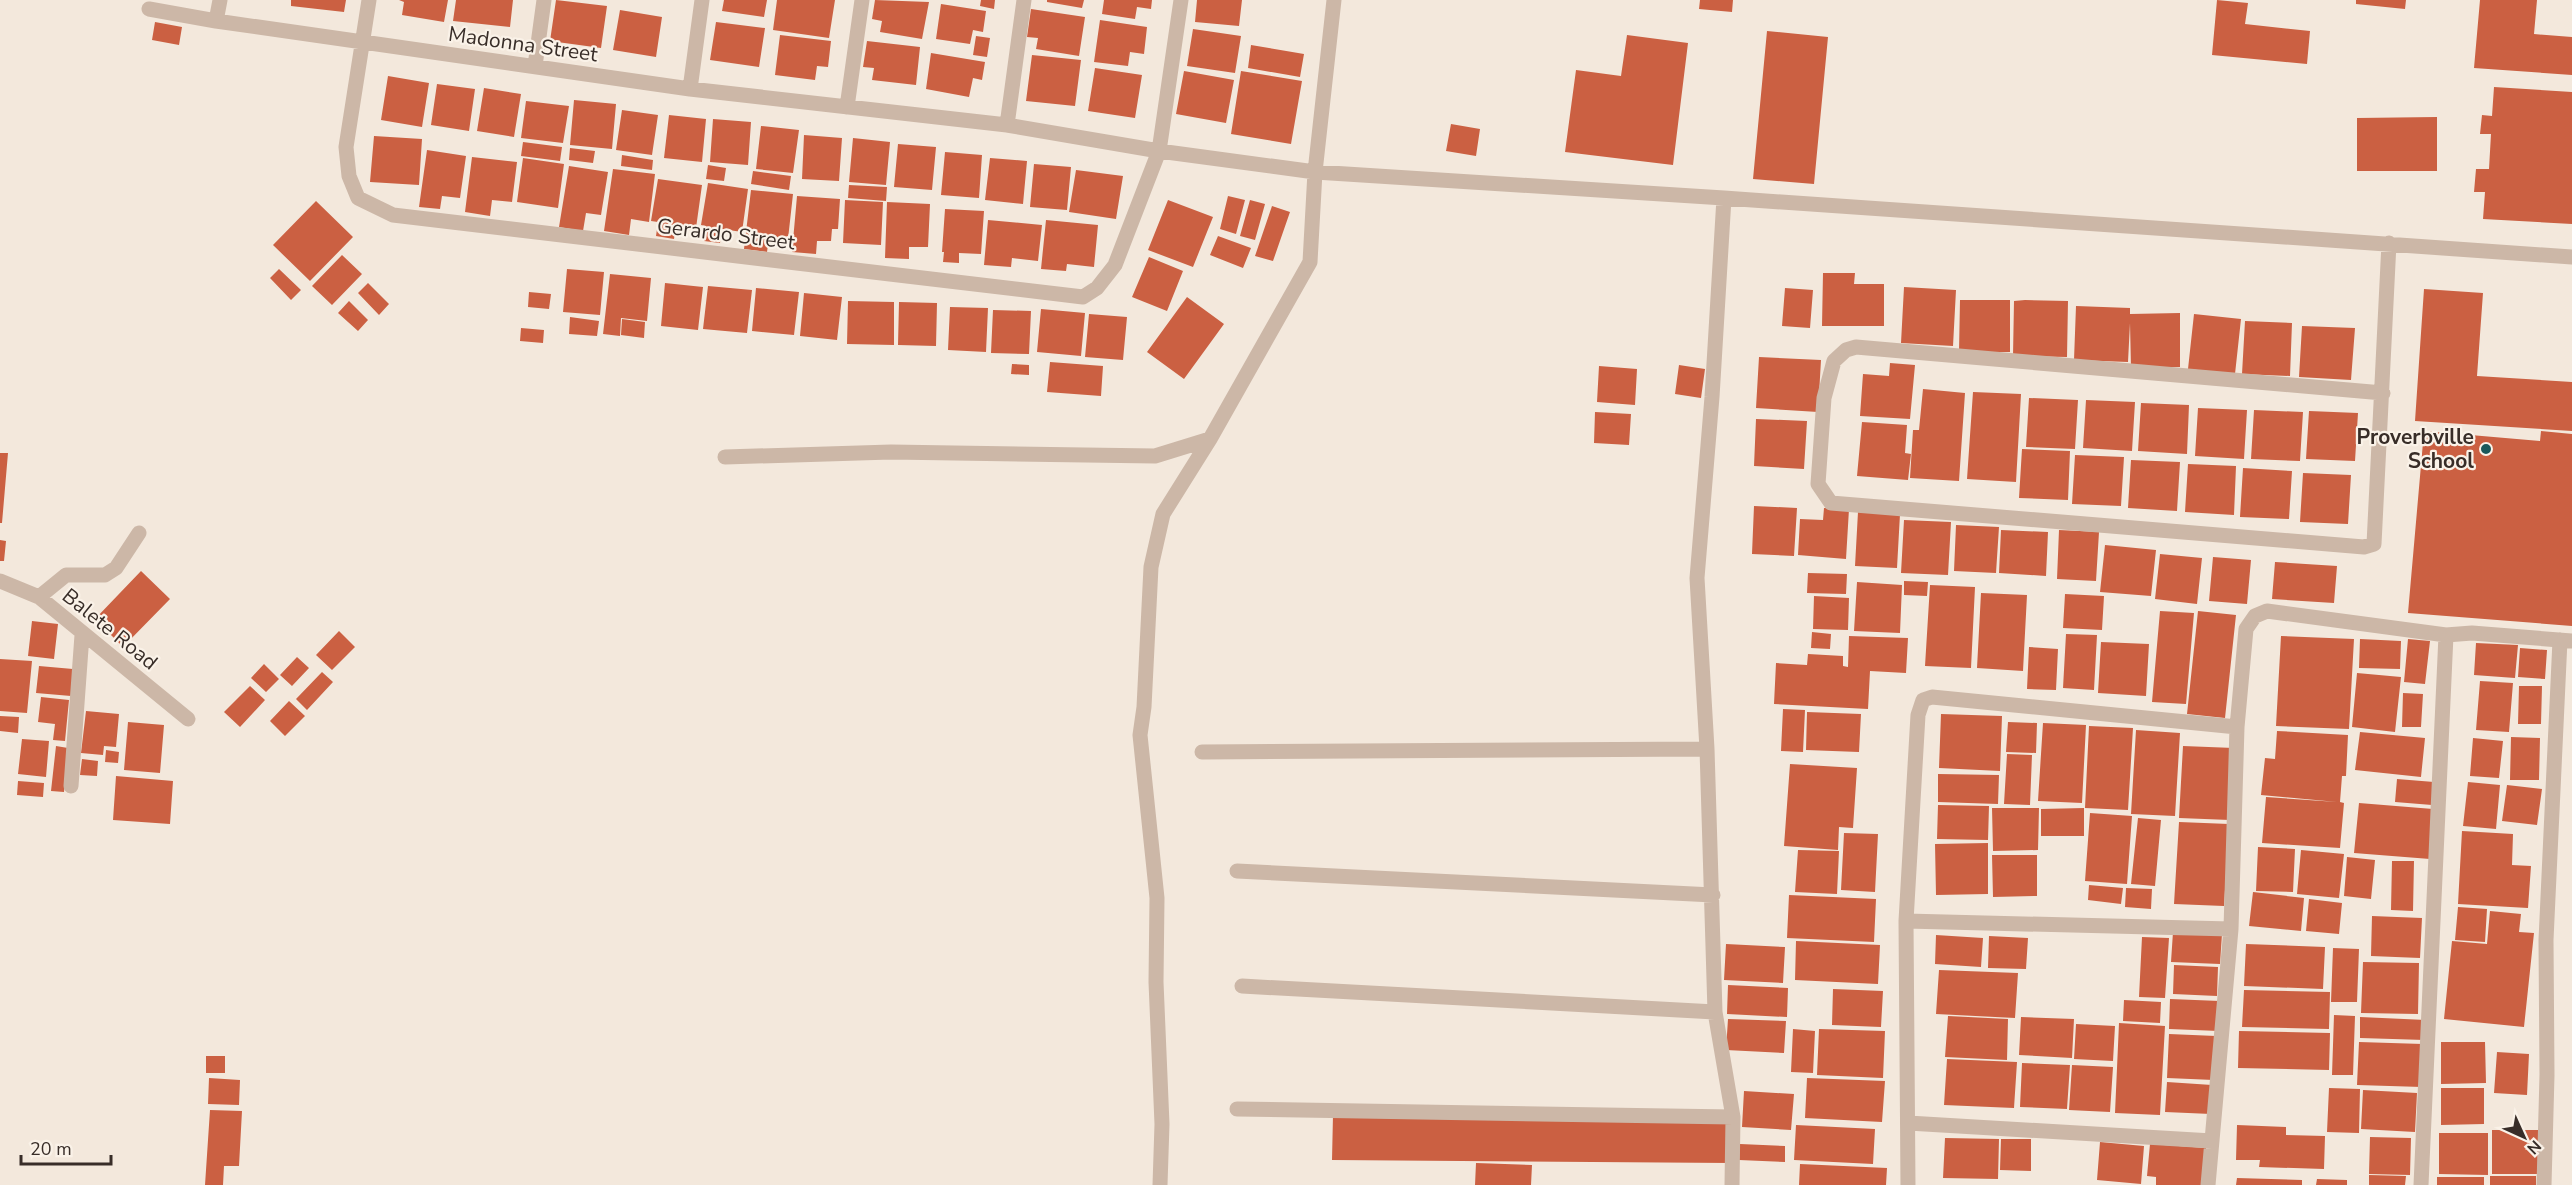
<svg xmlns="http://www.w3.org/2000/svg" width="2572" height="1185" font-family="'Nunito Sans',sans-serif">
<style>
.building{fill:#cb6042}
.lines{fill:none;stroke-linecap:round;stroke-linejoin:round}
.minor{stroke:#ccb7a7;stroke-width:15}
.poi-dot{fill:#1b585b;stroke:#faf2e8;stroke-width:2}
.labels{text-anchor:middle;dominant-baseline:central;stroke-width:4.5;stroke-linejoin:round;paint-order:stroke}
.street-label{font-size:21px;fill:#382d28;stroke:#faf2e8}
.poi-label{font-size:21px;font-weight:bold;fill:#382d28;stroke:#faf2e8;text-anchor:end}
</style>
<rect width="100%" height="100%" fill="#f3e8dc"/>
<!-- building -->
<path class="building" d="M291 0H346L344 12 291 6Z
M399 0H448L444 22 402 15 404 2Z
M456 0H513L510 27 453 21Z
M556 0 607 6 601 48 550 41Z
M724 0H767L764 17 722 11Z
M777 0H835L829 38 773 30Z
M875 0 929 2 922 39 880 32 882 21 872 19Z
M981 0H995L994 9 980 6Z
M1047 0H1084L1082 8 1047 2Z
M1104 0H1152L1151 9 1137 7 1135 19 1102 14Z
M1197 0H1242L1239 26 1195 22Z
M1700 0H1733L1732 12 1699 9Z
M2217 0 2248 3 2245 24 2310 31 2307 64 2212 55Z
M2356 0H2406L2405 9 2356 4Z
M2480 0H2537L2534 34 2572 37V75L2474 68Z
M941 4 986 11 983 32 973 30 970 44 936 39Z
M1031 9 1085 17 1079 56 1036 49 1038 38 1027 37Z
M620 10 662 17 656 57 613 50Z
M1100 20 1147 27 1144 54 1130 52 1128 66 1094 62Z
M155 22 182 27 179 45 152 40Z
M716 22 765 28 759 67 710 60Z
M1193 29 1241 36 1235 73 1187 66Z
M1767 31 1828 37 1814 184 1753 179Z
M780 35 831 41 828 67 817 66 815 80 775 75Z
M1627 35 1688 43 1673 165 1565 152 1576 70 1621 76Z
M976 36 990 38 987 57 973 55Z
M867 41 920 47 916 85 872 80 874 68 863 67Z
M1251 45 1304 54 1300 77 1248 68Z
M931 53 985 62 982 80 973 78 969 97 926 89Z
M1032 55 1081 60 1075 106 1026 101Z
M1095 68 1142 75 1135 118 1088 111Z
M1184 71 1234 80 1226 123 1176 114Z
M1241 71 1302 81 1291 144 1231 134Z
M388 76 429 83 422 127 381 120Z
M437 84 475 89 469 131 431 125Z
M2494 87 2572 92V224L2483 219 2485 192H2474L2476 169H2489L2491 134H2480L2482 115 2492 116Z
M484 88 521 94 514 137 477 131Z
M574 100 616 104 612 149 570 145Z
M526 101 569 106 563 143 521 138Z
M622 110 658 115 652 155 616 150Z
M669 115 706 119 702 162 664 158Z
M2437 117V171H2357V118Z
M713 119 751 122 748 165 710 162Z
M1451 124 1480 129 1476 156 1446 151Z
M761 126 799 130 793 173 756 169Z
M804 135 842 138 839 181 802 179Z
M374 136 422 139 419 185 370 182Z
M853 138 890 142 886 185 849 182Z
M523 142 562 147 560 161 521 156Z
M898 144 936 147 932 190 894 187Z
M570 148 595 151 593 163 569 160Z
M427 150 466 156 460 198 442 196 440 209 419 207Z
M945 152 982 155 979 198 941 195Z
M622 155 653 160 652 170 621 166Z
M472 157 517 162 512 202 492 200 490 216 465 212Z
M523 158 564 164 558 208 517 202Z
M990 158 1027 161 1023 204 985 200Z
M1034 164 1071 167 1067 210 1030 207Z
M708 165 726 168 724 181 706 179Z
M569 166 608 172 601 215 586 213 583 231 559 227Z
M613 169 655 174 649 222 631 219 629 235 604 231Z
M1076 170 1123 176 1116 219 1069 212Z
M753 171 791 176 789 190 751 184Z
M658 179 702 185 696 228 676 225 674 239 656 236 658 222 651 221Z
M708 183 748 189 742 232 722 229 720 243 704 241 706 226 701 225Z
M849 185 887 187 886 201 848 198Z
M751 190 793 194 788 239 769 237 767 252 744 249Z
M797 196 840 199 838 229H832L831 241H817L816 254 792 252Z
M1228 196 1245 200 1236 234 1220 229Z
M845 200 883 202 881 245 843 243Z
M1168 200 1213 217 1193 267 1148 250Z
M1250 200 1265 204 1255 240 1240 236Z
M316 201 353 237 310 281 273 245Z
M887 202 930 204 928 247H909V259L885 258Z
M1272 206 1290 212 1273 261 1255 256Z
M945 209 984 211 981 254 959 253V263L943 262 944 252H942Z
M988 220 1042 225 1038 261 1012 258 1011 267 984 265Z
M1046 220 1098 225 1094 267 1067 264 1066 271 1041 269Z
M1218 236 1251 248 1243 268 1210 255Z
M342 255 362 274 332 305 312 286Z
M1149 257 1183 271 1167 311 1132 297Z
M279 269 301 290 291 300 270 278Z
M567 269 604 272 600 315 563 312Z
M1823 273H1855L1854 284H1884V326H1822Z
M610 274 651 278 647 321 621 318 620 336 603 334Z
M368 283 389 304 379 315 358 293Z
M665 283 703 287 698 330 661 326Z
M708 286 752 290 747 333 703 329Z
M1904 287 1956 290 1953 346 1901 343Z
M756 288 799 292 794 335 752 331Z
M1785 288 1813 290 1810 328 1782 326Z
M2424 289 2483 293 2477 376 2572 382V431L2415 421Z
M529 292 551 294 549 309 528 307Z
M804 293 842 297 837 340 800 336Z
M1187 297 1224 324 1184 379 1147 352Z
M1960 300H2010V352H1959Z
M2025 300 2068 301 2067 357 2013 356 2014 301Z
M349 301 368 320 358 331 338 313Z
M848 301 894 302V345L847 344Z
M899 302 937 303 936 346 898 345Z
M2076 306 2130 308V314L2180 313V367L2131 368 2130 323 2128 362 2074 360Z
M950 307 988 308 986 352 948 350Z
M1041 309 1085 313 1081 356 1037 352Z
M993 310 1031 311 1029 354 991 353Z
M1089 314 1127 317 1123 360 1085 357Z
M2194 314 2241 319 2235 374 2188 369Z
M570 317 599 321 597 336 569 334Z
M622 319 645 322 644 338 621 335Z
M2245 321 2292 323 2290 376 2242 374Z
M2302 326 2355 328 2351 380 2299 377Z
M521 328 544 330 543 343 520 341Z
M1759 357 1821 360 1818 412 1756 408Z
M1050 362 1103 366 1101 396 1047 392Z
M1890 363 1915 365 1910 419 1860 416 1863 374 1889 376Z
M1012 364 1029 365V375L1011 374Z
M1679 365 1705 369 1701 398 1675 394Z
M1599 366 1637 369 1635 405 1597 402Z
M1923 389 1965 393 1959 481 1910 478 1913 430H1919Z
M1973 392 2021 394 2016 482 1967 479Z
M2029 398 2078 400 2075 449 2026 447Z
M2086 400 2135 402 2132 451 2083 448Z
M2141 403 2189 405 2187 454 2138 451Z
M2198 408 2247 410 2244 459 2195 456Z
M2254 410 2303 412 2300 461 2251 459Z
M2309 411 2358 413 2355 461 2306 459Z
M1595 412 1631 414 1629 445 1594 443Z
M1756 419 1807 421 1804 469 1754 466Z
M1862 422 1907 425 1905 453 1911 454 1908 480 1857 476Z
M2424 431 2540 441 2541 431 2572 434V626L2408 613Z
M2022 449 2070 451 2068 500 2019 498Z
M0 453H8L2 523H0Z
M2075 455 2124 457 2121 506 2072 504Z
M2131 460 2180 462 2177 511 2128 508Z
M2188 464 2236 466 2234 515 2185 512Z
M2243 468 2292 471 2289 519 2240 517Z
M2303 473 2351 475 2348 524 2300 522Z
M1754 506 1797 508 1794 556 1752 554Z
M1824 508 1849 509 1846 559 1798 555 1800 519 1823 520Z
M1858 512 1900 514 1897 568 1855 566Z
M1904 520 1951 522 1948 575 1901 573Z
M1956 525 1999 527 1996 573 1954 571Z
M2001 530 2048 532 2046 576 1999 573Z
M2059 530 2099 532 2096 581 2057 579Z
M0 540 6 541 4 561H0Z
M2105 545 2156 550 2151 596 2100 592Z
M2160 554 2202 558 2197 604 2155 599Z
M2213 557 2251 560 2247 604 2209 601Z
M2275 562 2337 566 2334 603 2272 599Z
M141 571 170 599 123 647 95 619Z
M1808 573 1847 574 1846 594 1807 593Z
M1904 581 1928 582 1927 596 1904 595Z
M1857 582 1902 585 1900 633 1854 631Z
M1930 585 1975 587 1971 668 1925 666Z
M1981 593 2027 595 2023 671 1977 668Z
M2065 594 2104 596 2102 630 2063 628Z
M1814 596 1849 598 1848 630 1813 629Z
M2160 611 2194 613 2186 704 2152 702Z
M2198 611 2236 615 2225 718 2187 714Z
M32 621 58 624 54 659 28 656Z
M339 631 355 647 332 670 316 655Z
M1812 632 1831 634 1830 649 1811 648Z
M2066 634 2097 635 2094 690 2063 688Z
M1849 636 1908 638 1906 673 1870 671 1868 709 1774 704 1776 663 1807 665 1808 654 1843 656V666L1848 667Z
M2281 636 2354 639 2349 729 2276 726Z
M2360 639 2401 641 2400 669 2359 668Z
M2408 639 2430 641 2425 684 2404 682Z
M2101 642 2149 644 2146 696 2098 693Z
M2476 643 2518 645 2515 678 2474 675Z
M2029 647 2058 649 2056 690 2027 689Z
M2520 648 2547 650 2545 679 2518 677Z
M297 657 309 668 292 686 280 675Z
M0 659 32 661 27 713 0 711Z
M264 664 279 679 266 692 251 678Z
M39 666 73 669 71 696 36 693Z
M322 672 333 682 307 710 296 699Z
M2357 673 2401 677 2395 732 2352 727Z
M2480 681 2513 683 2509 732 2476 730Z
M250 686 265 700 240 727 224 712Z
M2519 686H2542L2541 724H2518Z
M2403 693 2423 694 2421 727H2402Z
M41 697 69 700 65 741 53 740 55 724 38 722Z
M289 701 305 716 285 736 270 721Z
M1783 709 1805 710 1803 752 1781 751Z
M86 711 119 714 116 747 104 746 103 755 81 753Z
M1807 712 1861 714 1859 752 1806 750Z
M1941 714 2002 716 2000 771 1939 768Z
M0 716 19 717 18 733 0 731Z
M128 722 164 725 160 773 124 770Z
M2008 722 2037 723 2036 753 2006 752Z
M2043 723 2086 725 2082 803 2038 801Z
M2089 726 2133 728 2128 810 2085 808Z
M2136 730 2180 733 2175 816 2131 814Z
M2277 731 2348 735 2346 776H2342L2340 802 2344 803 2340 848 2262 843 2266 797 2337 802 2261 795 2265 758 2275 759Z
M2360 732 2425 738 2421 777 2355 770Z
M2511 737 2540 738 2539 780H2510Z
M2473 738 2503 741 2499 778 2470 776Z
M22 739 49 741 46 777 18 774Z
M56 746 68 748 64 792 51 791Z
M2183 746 2234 748 2230 820 2179 818Z
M106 750 119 752 118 763 105 762Z
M2007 754 2032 755 2030 805 2004 804Z
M82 759 98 761 97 776 80 775Z
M1790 764 1857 768 1853 828 1839 827 1838 850 1784 846Z
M1938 774 1999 775 1998 804 1938 802Z
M116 776 173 781 170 824 113 820Z
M2397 779 2434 782 2432 805 2395 802Z
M18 781 44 783 43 797 17 795Z
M2468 782 2500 785 2496 829 2463 826Z
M2507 785 2542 789 2537 825 2502 821Z
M2359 803 2433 809 2430 859 2354 853Z
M1938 805 1989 806 1988 840 1937 839Z
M1992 808H2039L2038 850 1993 851Z
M2084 808V836H2041V809Z
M2090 813 2132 816 2127 884 2085 881Z
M2138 818 2161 820 2155 886 2131 884Z
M2179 822 2229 824 2224 906 2174 904Z
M2462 831 2513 834 2512 865 2531 866 2528 908 2458 904Z
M1844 833 1878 834 1875 892 1841 890Z
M1988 843V894L1936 895 1935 844Z
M2258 847 2295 849 2293 892 2256 891Z
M1798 850 1839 851 1837 894 1795 892Z
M2301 850 2344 854 2339 898 2297 894Z
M1992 855H2037V896L1993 897Z
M2347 857 2375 860 2371 899 2344 896Z
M2392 861H2414L2413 911 2391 910Z
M2089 885 2123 888 2121 904 2088 900Z
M2126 888 2152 889 2151 909 2125 907Z
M2253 892 2304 898 2301 931 2249 926Z
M1789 895 1876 899 1874 942 1787 938Z
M2309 899 2342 903 2339 934 2306 931Z
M2458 907 2487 909 2485 942 2455 940Z
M2490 911 2521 914 2519 932 2534 933 2524 1027 2444 1019 2452 941 2487 944Z
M2372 916 2422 918 2420 958 2371 956Z
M2173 932 2222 934 2220 964 2171 962Z
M1936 935 1983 938 1981 967 1935 964Z
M1989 936 2028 938 2026 969 1988 968Z
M2142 937 2169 938 2165 998 2139 997Z
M1796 941 1880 945 1878 984 1795 980Z
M1726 944 1785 947 1783 983 1724 980Z
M2246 944 2325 947 2323 989 2244 986Z
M2333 948 2359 949 2357 1002H2331Z
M2363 962 2419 963 2418 1014 2361 1013Z
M2174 965 2218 967 2217 996 2173 994Z
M1939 970 2018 973 2015 1018 1936 1014Z
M1728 985 1788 988 1787 1017 1727 1014Z
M1833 989 1883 991 1881 1027 1832 1025Z
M2244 990 2330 992 2329 1029 2242 1027Z
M2170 999 2220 1001 2219 1031 2169 1029Z
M2124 1000 2161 1002 2160 1023 2123 1021Z
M2334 1015 2355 1016 2353 1075H2332Z
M1948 1016 2008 1019 2007 1060 1945 1057Z
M2021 1017 2074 1019 2072 1058 2019 1055Z
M2360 1017 2426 1020 2425 1040 2360 1038Z
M1728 1019 1786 1021 1784 1053 1726 1050Z
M2119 1023 2165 1026 2160 1115 2115 1113Z
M2076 1024 2115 1026 2113 1061 2074 1059Z
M1793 1029 1815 1031 1813 1073 1791 1072Z
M1819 1029 1885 1031 1883 1078 1817 1075Z
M2239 1031 2330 1033 2329 1070 2238 1068Z
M2169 1034 2216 1036 2214 1080 2167 1078Z
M2359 1042 2423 1044 2422 1087 2357 1085Z
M2441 1042H2485L2486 1083 2441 1084Z
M2497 1052 2529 1054 2527 1095 2494 1093Z
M206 1056H225V1073H206Z
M1947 1059 2017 1062 2014 1108 1944 1105Z
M2022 1063 2070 1065 2067 1109 2020 1107Z
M2072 1065 2113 1067 2110 1112 2069 1110Z
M209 1078 240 1080 239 1105 208 1104Z
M1807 1078 1885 1081 1882 1122 1805 1118Z
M2167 1082 2212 1085 2211 1114 2165 1112Z
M2329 1088 2360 1089 2359 1133 2327 1132Z
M2441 1088H2484V1124L2441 1125Z
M2363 1090 2417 1093 2415 1132 2361 1129Z
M1744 1091 1794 1094 1791 1130 1742 1127Z
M210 1110 242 1111 239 1166H224L223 1185H205Z
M1333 1115 1732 1119 1731 1163 1332 1160Z
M1796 1125 1875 1129 1873 1164 1794 1160Z
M2237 1125 2286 1127V1135L2325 1136 2324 1169 2259 1167 2260 1160H2236Z
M2492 1130H2540V1174H2492Z
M2439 1133H2488V1175L2439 1174Z
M2370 1137 2411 1138 2410 1175 2369 1174Z
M1945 1138 1999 1139 1998 1179 1943 1178Z
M2001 1139H2031V1171L2000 1170Z
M2100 1142 2144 1146 2141 1184 2097 1180Z
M1740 1144 1785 1146V1162L1739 1160Z
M2150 1144 2206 1148V1185H2156V1177L2147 1176Z
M1476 1163 1532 1165 1531 1185H1475Z
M1800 1164 1887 1168 1886 1185H1799Z
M2369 1175 2406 1176 2405 1185H2369Z
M2490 1176H2536V1185H2490Z
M2437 1177H2484V1185H2437Z
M2237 1178 2302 1180V1185H2236Z
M2317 1179 2347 1180V1185H2316Z"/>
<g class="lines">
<!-- minor -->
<path class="minor" d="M220 0 216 21 690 89 1007 125 1159 151 1315 172 1724 198 2572 257
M369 0 346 147 349 176 358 198 393 215 1083 297 1097 288 1115 265 1159 151 1181 0
M149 9 216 21
M535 66 544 0
M690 89 702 0
M847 107 862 0
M1007 125 1024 0
M1724 198 1712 397 1697 578 1707 749 1715 1012 1733 1117 1732 1185
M2383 393 1856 347 1846 350 1834 361 1824 398 1818 484 1831 503 2364 547 2374 544 2389 243
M725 457 891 452 1155 456 1210 439
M0 581 39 597 188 719
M39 597 66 575H105L116 568 139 533
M1202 752 1707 749
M71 786 82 635
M1237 871 1713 895
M1906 921 2231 929
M1242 986 1715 1012
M1237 1109 1733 1117
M1908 1123 2212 1141
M1160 1185 1162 1124 1156 982 1157 898 1140 735 1144 707 1151 567 1163 514 1210 439 1310 262 1315 172 1334 0
M1908 1185 1906 921 1918 715 1923 700 1932 697 2237 727
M2208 1185 2231 929 2237 727 2246 629 2255 616 2267 611 2446 635 2472 633 2572 641
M2421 1185 2446 635
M2544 1185 2547 1075 2546 940 2560 640"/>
</g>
<!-- markers -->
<circle class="poi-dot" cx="2486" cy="449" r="6"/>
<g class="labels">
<!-- street labels -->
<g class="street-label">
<text transform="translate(523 44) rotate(8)">Madonna Street</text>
<text transform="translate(726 234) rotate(7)">Gerardo Street</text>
<text transform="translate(110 629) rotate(39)">Balete Road</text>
</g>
<!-- poi labels -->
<g class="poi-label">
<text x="2474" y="437">Proverbville<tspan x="2474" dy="24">School</tspan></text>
</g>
</g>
<!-- north arrow -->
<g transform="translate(2524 1137) rotate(135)" stroke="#faf2e8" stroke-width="4.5" paint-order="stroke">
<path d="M0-4.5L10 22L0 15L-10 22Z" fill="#382d28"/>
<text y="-9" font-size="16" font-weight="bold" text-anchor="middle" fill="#382d28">N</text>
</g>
<!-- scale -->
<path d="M21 1155v9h90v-9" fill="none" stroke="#382d28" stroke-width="3"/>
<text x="30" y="1155" font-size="18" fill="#382d28" stroke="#faf2e8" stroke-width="4.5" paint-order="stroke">20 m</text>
</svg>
